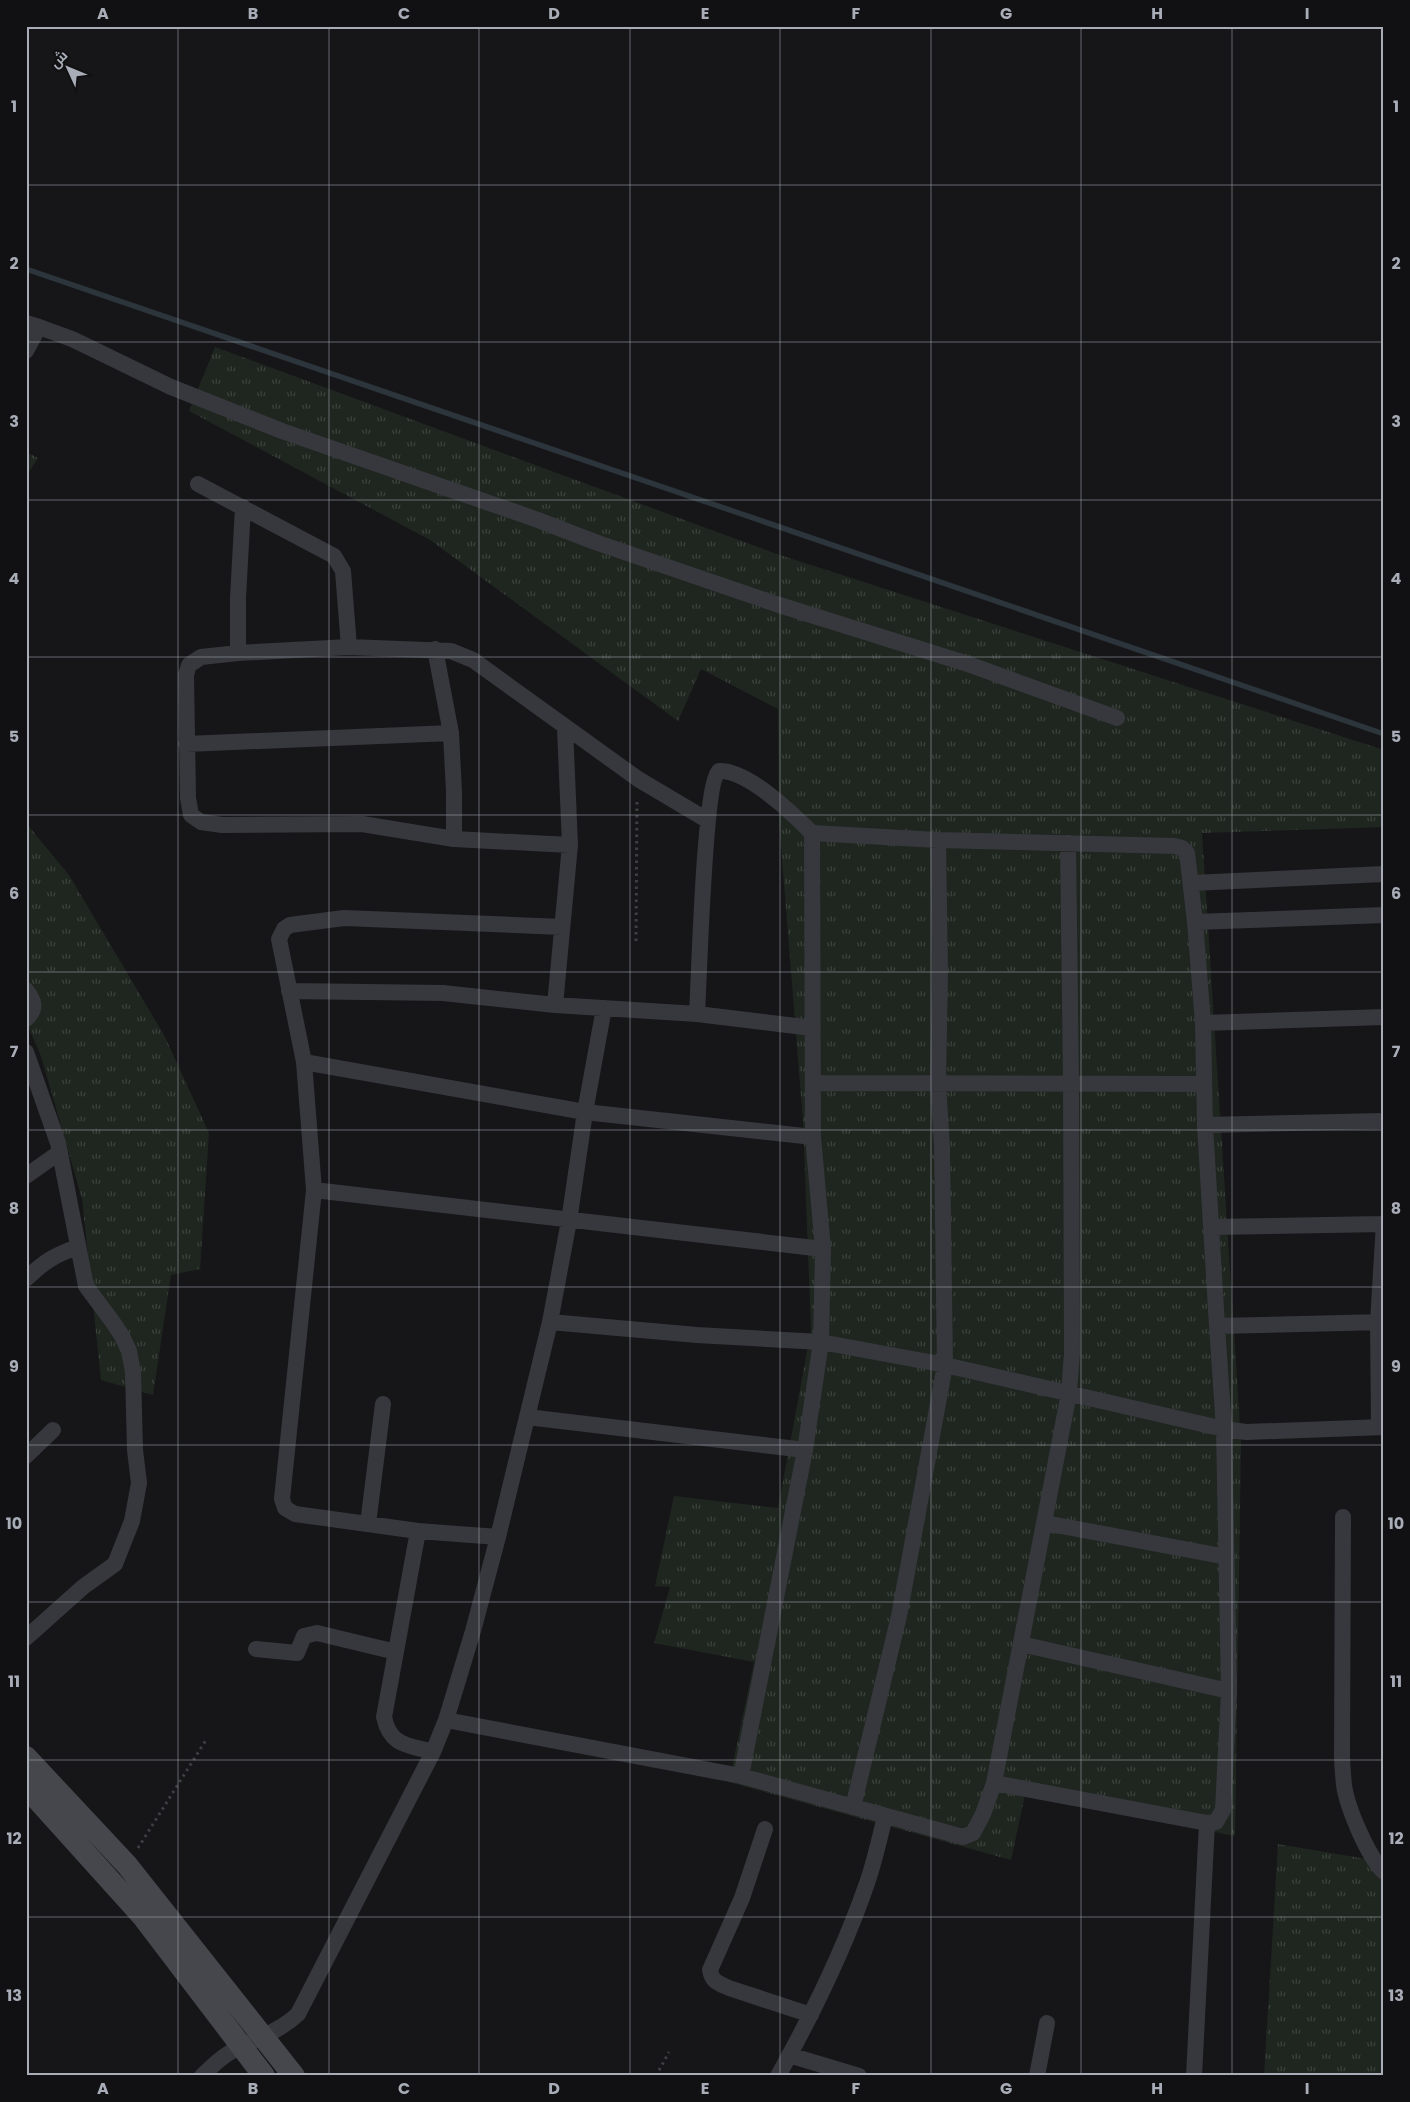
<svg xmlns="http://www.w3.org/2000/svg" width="1410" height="2102" font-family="Poppins,Cairo,sans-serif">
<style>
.grass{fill:url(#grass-tufts)}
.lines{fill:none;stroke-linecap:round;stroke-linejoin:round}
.stream{stroke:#2c353c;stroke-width:5.5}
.path{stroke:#3d3f44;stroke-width:3;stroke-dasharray:2.5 4;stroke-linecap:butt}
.street{stroke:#37383d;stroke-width:16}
.secondary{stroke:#45474d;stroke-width:22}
.grid{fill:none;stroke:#a8adb8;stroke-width:1;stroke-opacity:0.55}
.neatline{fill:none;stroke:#a8adb8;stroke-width:2}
.grid-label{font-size:16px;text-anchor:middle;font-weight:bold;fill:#a8adb8}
</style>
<defs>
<pattern id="grass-tufts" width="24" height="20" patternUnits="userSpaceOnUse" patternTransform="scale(1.25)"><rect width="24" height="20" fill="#1e261f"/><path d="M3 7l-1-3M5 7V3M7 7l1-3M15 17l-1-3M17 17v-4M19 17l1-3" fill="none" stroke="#3c433d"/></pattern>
</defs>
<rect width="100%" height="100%" fill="#161618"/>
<!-- grass -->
<path class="grass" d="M215 347 777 554 1384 750V827L1202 833 1241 1441 1235 1836 1025 1795 1011 1860 729 1782 754 1662 654 1643 670 1587 655 1586 674 1496 778 1508 811 1330 803 1121 779 821 778 709 701 669 678 721 430 540 189 411Z
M26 452 38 458 26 476Z
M26 823 69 875 164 1035 209 1133 200 1269 171 1275 153 1395 101 1380 82 1199 41 1056 26 1022Z
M1278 1844 1384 1862V2076H1264Z"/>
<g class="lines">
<!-- stream -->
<path class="stream" d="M26 269 1384 734"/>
<!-- path -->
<path class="path" d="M636 941 637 799
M138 1848 206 1740
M656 2076 669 2052"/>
<!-- street -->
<path class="street" d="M26 323 39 327 26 351
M39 327 72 339 171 387 282 431 538 520 595 542 776 604 968 664 1117 718
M198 484 334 556 343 571 349 647
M435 649 451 733 454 792V839
M238 653V598L243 507
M186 744 451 733
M570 845 454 839 362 824 222 825 201 822 191 815 188 798 186 675 189 665 201 657 238 653 349 647 451 651 473 660 638 779 707 820
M1192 883 1384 874
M1195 922 1384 915
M26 990C35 1001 37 1009 26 1019
M289 991 443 993 555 1005 697 1014 812 1028
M555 1005 570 845 565 728
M1203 1023 1384 1017
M26 1052 58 1143 86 1286 112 1321 122 1336 129 1351 133 1372 135 1450 139 1483 132 1521 115 1564 83 1587 26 1638
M304 1062 585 1112 813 1137
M813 1083 1204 1084
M1205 1125 1384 1121
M26 1176 60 1152
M314 1190 823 1249
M1211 1227 1384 1224
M26 1279C44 1262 54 1255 78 1247
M550 1322 697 1335 821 1342 945 1365 1224 1429 1246 1432 1384 1427
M1217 1326 1384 1322
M527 1417 805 1450
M1379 1426 1378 1322 1384 1223
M26 1456 53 1430
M1343 1517 1342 1754C1342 1765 1343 1775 1344 1785 1347 1807 1368 1857 1384 1872
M1045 1523 1227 1557
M368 1524 383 1404
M418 1531 384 1717C390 1746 408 1745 433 1752
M498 1537 418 1531 295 1514 285 1508 282 1499 314 1190 304 1062 279 939 284 929 290 925 344 918 562 927
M1021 1644 1229 1691
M256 1649 297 1653 304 1636 317 1633 396 1652
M446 1720 741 1776 963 1837 973 1833 983 1814 994 1783 1207 1823 1216 1822 1223 1810 1229 1691 1224 1429 1217 1326 1205 1125 1203 1023 1195 922 1187 853 1182 848 1175 846 938 840 812 833C793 814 748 770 719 771 704 783 699 982 697 1014
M741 1776 805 1450 821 1342 823 1249 813 1137 812 833
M994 1783 1069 1393 1072 1353 1071 1083 1068 843
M853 1807 899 1616 945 1365 942 1147 938 1083 940 974 938 840
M765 1829 742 1898 710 1970C712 1982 718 1983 729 1988L811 2015
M789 2055 859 2076
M202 2076C211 2067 219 2059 229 2053 253 2039 278 2033 298 2014L433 1752 446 1720 473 1631 498 1537 550 1322 569 1221 585 1112 604 1008
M778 2076C812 2015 843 1952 866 1886 874 1864 879 1840 885 1817
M1037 2076 1047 2023
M1194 2076 1207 1823"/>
<!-- secondary -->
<path class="secondary" d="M26 1757 127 1865 294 2076
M26 1787 144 1918 264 2076"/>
</g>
<!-- grid -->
<path class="grid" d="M178 26V2076M329 26V2076M479 26V2076M630 26V2076M780 26V2076M931 26V2076M1081 26V2076M1232 26V2076M26 185H1384M26 342H1384M26 500H1384M26 657H1384M26 815H1384M26 972H1384M26 1130H1384M26 1287H1384M26 1445H1384M26 1602H1384M26 1760H1384M26 1917H1384"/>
<!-- border -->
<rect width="1410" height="2102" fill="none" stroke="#111113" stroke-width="55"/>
<!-- north arrow -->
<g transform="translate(68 68) rotate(314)" stroke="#111113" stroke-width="4" paint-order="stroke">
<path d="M0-4L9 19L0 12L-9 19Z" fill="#a8adb8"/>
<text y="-8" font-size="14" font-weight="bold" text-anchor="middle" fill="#a8adb8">ش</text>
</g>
<rect x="28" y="28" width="1354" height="2046" class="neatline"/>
<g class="grid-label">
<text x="103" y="19">A</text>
<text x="253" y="19">B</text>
<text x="404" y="19">C</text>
<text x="554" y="19">D</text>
<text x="705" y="19">E</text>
<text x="856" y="19">F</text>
<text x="1006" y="19">G</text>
<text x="1157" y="19">H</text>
<text x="1307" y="19">I</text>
<text x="14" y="112">1</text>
<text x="1396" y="112">1</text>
<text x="14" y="269">2</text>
<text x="1396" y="269">2</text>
<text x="14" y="427">3</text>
<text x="1396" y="427">3</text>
<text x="14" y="584">4</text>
<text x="1396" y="584">4</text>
<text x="14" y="742">5</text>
<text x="1396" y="742">5</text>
<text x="14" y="899">6</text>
<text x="1396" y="899">6</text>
<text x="14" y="1057">7</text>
<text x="1396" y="1057">7</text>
<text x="14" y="1214">8</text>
<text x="1396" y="1214">8</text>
<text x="14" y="1372">9</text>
<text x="1396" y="1372">9</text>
<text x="14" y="1529">10</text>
<text x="1396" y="1529">10</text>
<text x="14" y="1687">11</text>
<text x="1396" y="1687">11</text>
<text x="14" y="1844">12</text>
<text x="1396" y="1844">12</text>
<text x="14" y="2001">13</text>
<text x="1396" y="2001">13</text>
<text x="103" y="2094">A</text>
<text x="253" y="2094">B</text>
<text x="404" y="2094">C</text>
<text x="554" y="2094">D</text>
<text x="705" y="2094">E</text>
<text x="856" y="2094">F</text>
<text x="1006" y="2094">G</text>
<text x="1157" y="2094">H</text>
<text x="1307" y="2094">I</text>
</g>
</svg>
